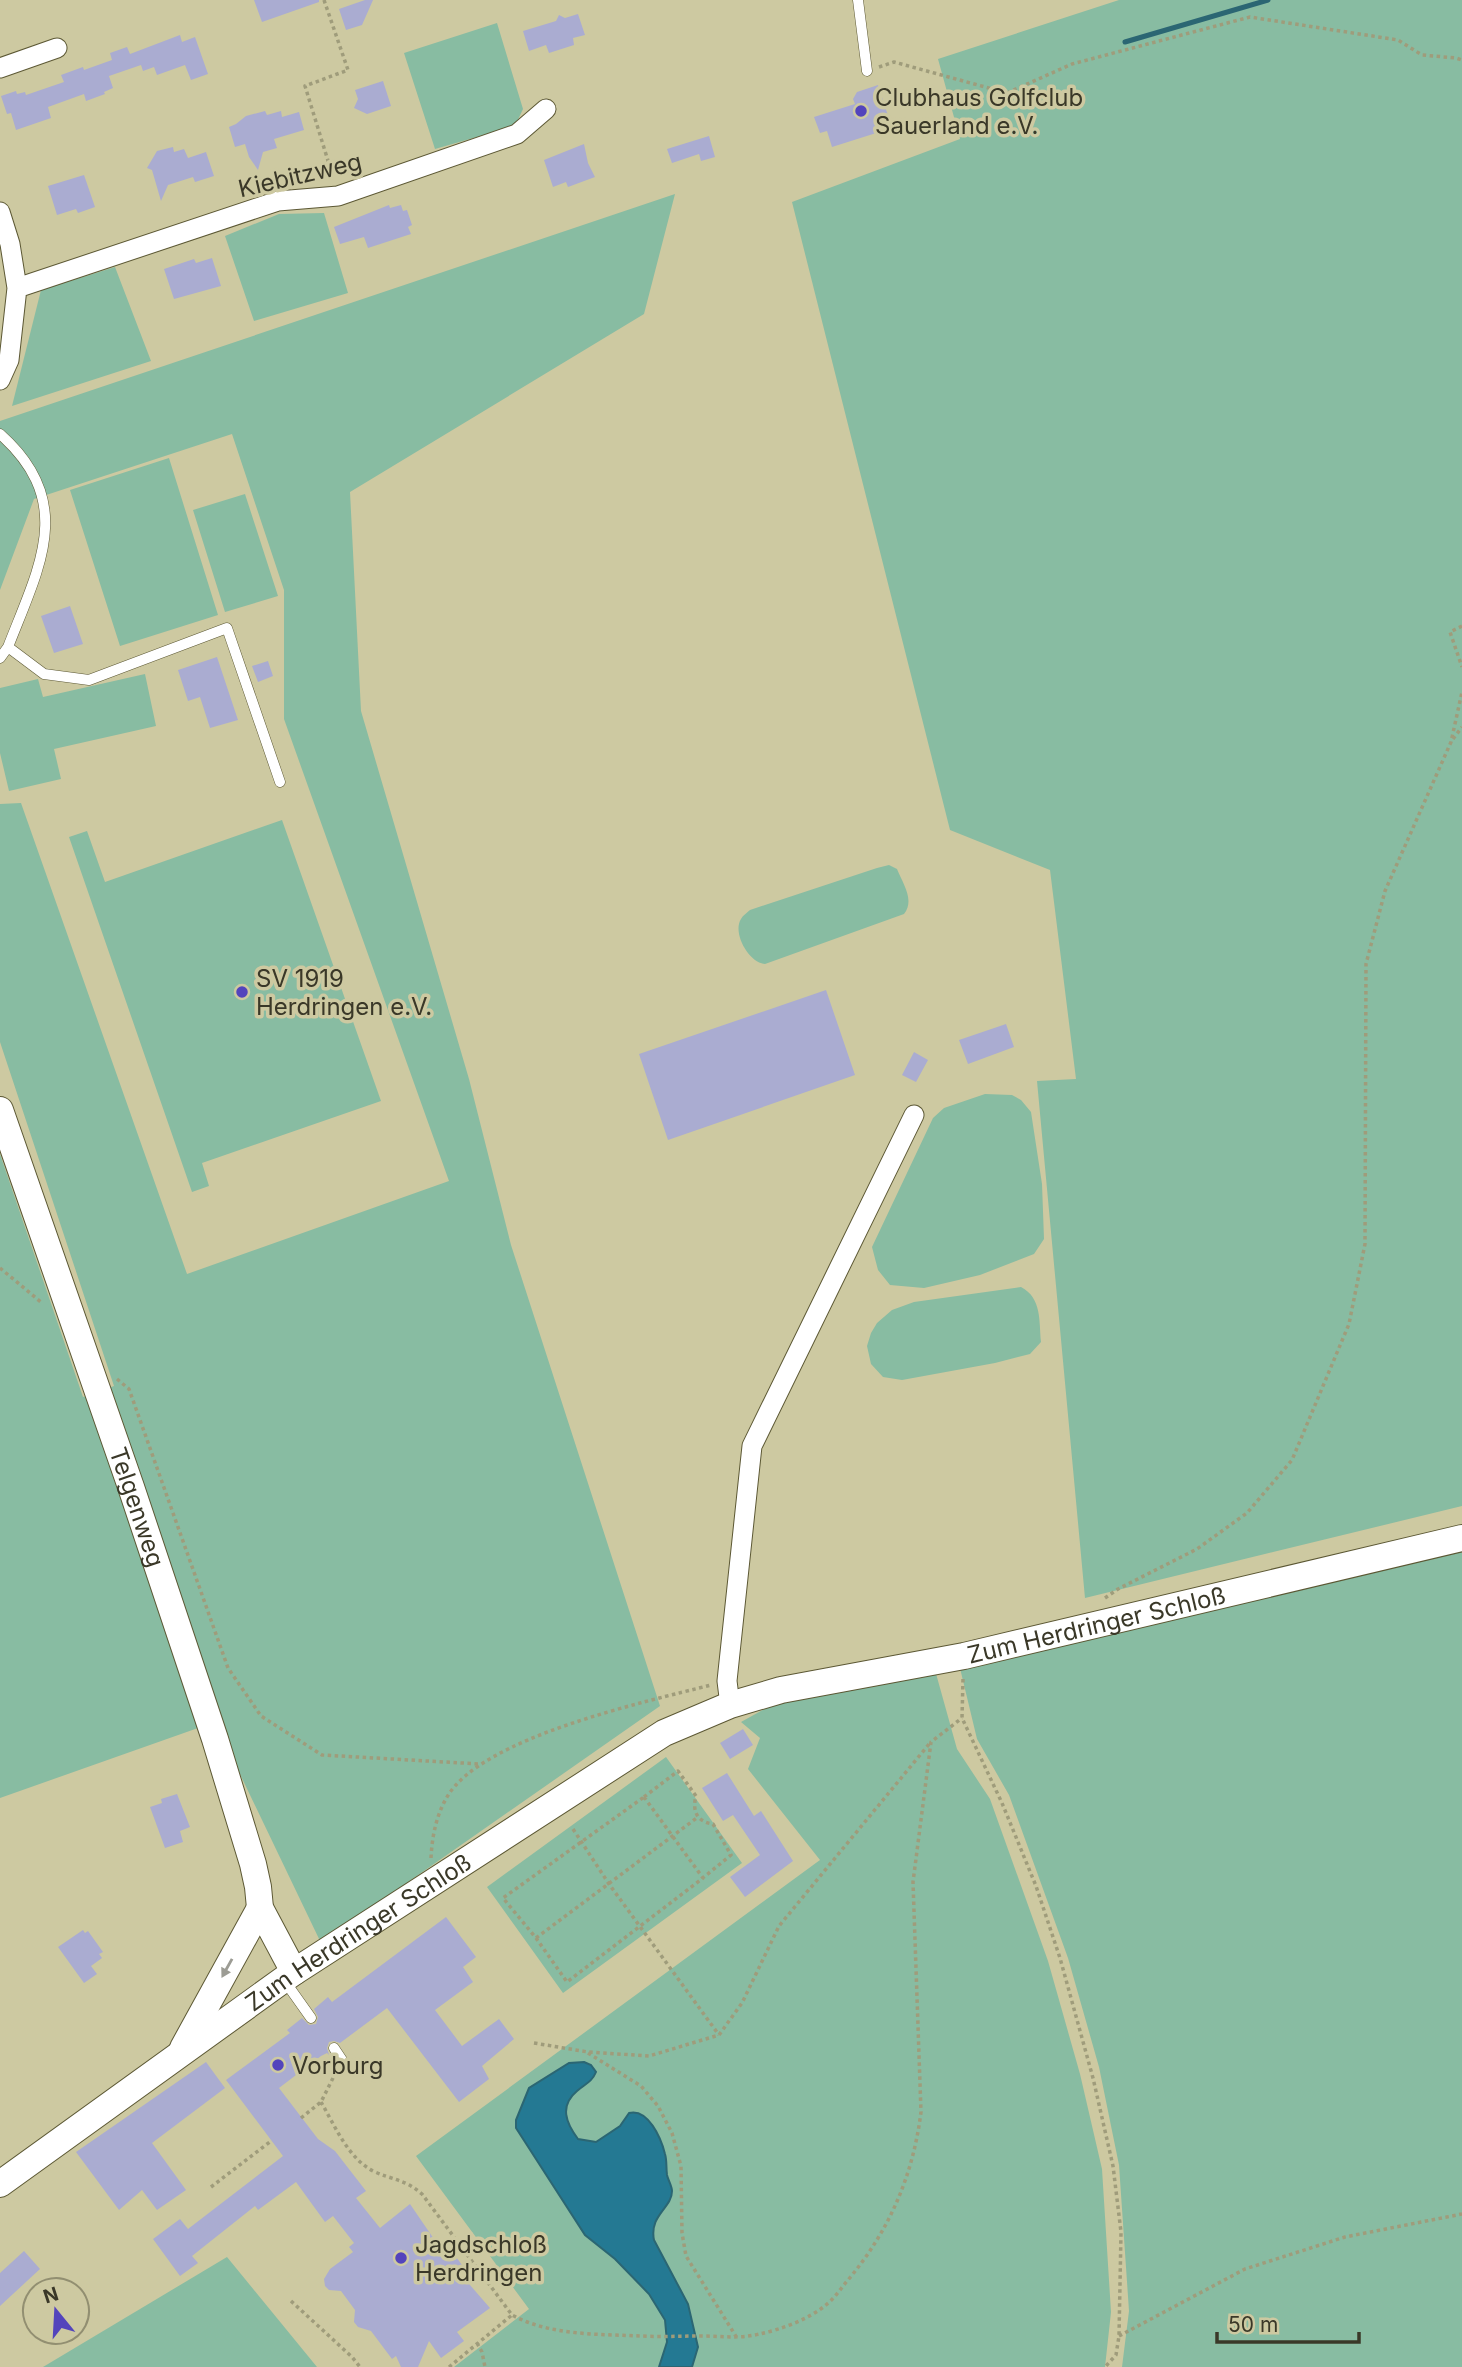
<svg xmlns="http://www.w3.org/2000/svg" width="1462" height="2367" font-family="Inter,sans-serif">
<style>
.green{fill:#88bca2}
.water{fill:#247993;stroke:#2b6673;stroke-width:2}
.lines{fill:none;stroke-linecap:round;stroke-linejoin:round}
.stream{stroke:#2b6673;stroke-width:5}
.building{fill:#aaacd1}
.lane-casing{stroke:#5c5834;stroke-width:11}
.street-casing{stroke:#5c5834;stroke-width:21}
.secondary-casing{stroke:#5c5834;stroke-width:28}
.path{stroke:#9f9c7b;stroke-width:3.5;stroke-dasharray:3.5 3.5;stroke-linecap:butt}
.lane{stroke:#fff;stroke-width:10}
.street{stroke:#fff;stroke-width:19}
.secondary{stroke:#fff;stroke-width:26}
.oneway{fill:#9c9c94}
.poi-dot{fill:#5344bc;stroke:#cdc9a1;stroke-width:2.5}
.labels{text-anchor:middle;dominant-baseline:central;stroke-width:7;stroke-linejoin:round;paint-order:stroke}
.poi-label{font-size:24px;fill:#3a3828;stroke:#cdc9a1;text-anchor:start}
.street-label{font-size:24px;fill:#3a3828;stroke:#cdc9a1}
</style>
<rect width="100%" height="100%" fill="#cdc9a1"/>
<!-- green -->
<path class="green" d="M1119 0H1462V1506L1085 1598 1037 1081 1076 1079 1050 870 950 830 792 202 960 139 938 59Z
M497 23 523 109 515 126 435 149 404 53Z
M675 194 644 314 350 492 361 711 469 1079 511 1245 660 1706 321 1943 215 1722 0 1798V1154L83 1397 114 1386 0 1042V804L21 803 187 1274 449 1181 284 719V590L232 434 34 499 0 590V421Z
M324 213 348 293 254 321 225 236 279 214Z
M115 267 151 361 12 406 41 290Z
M169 458 218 615 120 646 70 490Z
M245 494 278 596 225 612 193 510Z
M145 674 156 726 54 749 61 779 9 791 0 753V688L38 679 43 697Z
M282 820 381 1101 202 1163 209 1186 192 1192 69 837 87 831 105 882Z
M889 865 897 869C903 884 915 900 904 914L765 964C749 963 732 933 741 919 743 915 747 913 750 910L877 868Z
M985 1094 1012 1095 1021 1100 1031 1112 1042 1184 1044 1239 1034 1254 980 1275 924 1288 890 1285 878 1270 872 1247 933 1118 944 1108Z
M1021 1287C1042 1298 1039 1321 1041 1342L1030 1354 995 1363 902 1380 883 1377 871 1364 867 1346 871 1333 877 1323 892 1310 914 1302Z
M1462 1543V2367H1122L1129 2311 1119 2165 1099 2067 1068 1958 1009 1795 977 1739 959 1664Z
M935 1670 957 1749 990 1799 1048 1961 1080 2074 1102 2169 1111 2312 1105 2367H454L529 2309 416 2156 820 1860 748 1769 760 1738 741 1722 779 1701Z
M666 1757 742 1863 563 1993 487 1887Z
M227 2257 317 2367H43Z"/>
<!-- water -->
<path class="water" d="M584 2062 591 2065 596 2072C592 2082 585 2084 577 2091 559 2106 566 2123 578 2139L596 2142 620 2126 629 2113C648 2108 661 2138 665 2154 667 2160 666 2168 667 2175 668 2180 672 2186 672 2191 672 2208 649 2215 654 2240L688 2304 698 2347 692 2367H659L667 2342 665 2320 649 2294 615 2259 585 2235 516 2128V2120L529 2088 569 2063Z"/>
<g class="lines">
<!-- stream -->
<path class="stream" d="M1125 42 1268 0"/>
</g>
<!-- building -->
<path class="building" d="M254 0H319V2L262 22Z
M365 0H373L362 25 346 30 339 9Z
M578 14 585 35 573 38 574 45 549 53 546 45 529 51 523 31 556 21 559 15 565 18Z
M180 35 182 42 195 37 208 74 191 80 185 65 157 75 154 67 143 71 141 65 109 76 113 88 104 92 105 94 86 101 84 94 48 107 51 118 16 130 11 113 7 114 1 96 16 91 17 94 25 92 26 95 64 82 61 75 83 67 84 70 112 60 110 53 127 47 130 54Z
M383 81 391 106 367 114 354 108 358 99 355 90Z
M878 85 892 128 832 147 827 131 820 133 814 117 855 104 853 99 857 92Z
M265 111 267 115 281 111 282 117 299 112 304 130 274 139 277 148 263 152 258 170 249 157 245 144 235 147 229 127 236 124 246 116Z
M709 136 715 157 701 161 699 154 672 163 667 149Z
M584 144 588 163 595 177 568 187 566 182 553 187 544 160Z
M173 147 174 152 184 149 188 158 206 152 214 176 195 182 193 177 168 185 161 201 152 170 147 168 157 151Z
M84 175 95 207 78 213 76 209 57 215 48 186Z
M389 205 390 208 401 205 403 211 407 210 412 225 408 227 411 234 368 248 364 237 340 244 334 227Z
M212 258 221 286 174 299 164 269 194 259 196 263Z
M70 606 83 644 54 653 41 616Z
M217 657 238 720 210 728 200 697 188 701 178 670Z
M268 661 273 676 258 682 252 666Z
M826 990 855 1075 668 1140 639 1054Z
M1006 1024 1014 1047 968 1064 959 1040Z
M914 1052 928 1060 916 1082 902 1075Z
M743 1729 753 1745 730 1759 720 1743Z
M727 1773 754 1816 761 1811 793 1861 745 1897 730 1877 760 1855 733 1815 723 1821 702 1788Z
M177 1794 190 1827 180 1831 183 1842 165 1848 150 1807 162 1803 161 1799Z
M446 1917 476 1957 463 1967 473 1982 435 2010 462 2046 499 2019 514 2039 482 2066 489 2079 459 2102 387 2008 340 2043 334 2041 329 2042 327 2048 329 2055 327 2053 321 2056 279 2088 318 2139 335 2151 366 2191 356 2198 380 2228 410 2204 438 2245 440 2246 445 2242 462 2265 456 2269 490 2308 457 2332 464 2341 441 2358 429 2341 418 2367H401L396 2356 392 2359 371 2331 358 2327 354 2322 355 2310 341 2291 329 2290 325 2286 324 2279 330 2269 353 2252 349 2247 354 2243 333 2216 325 2222 296 2182 258 2210 255 2206 192 2256 198 2263 180 2276 153 2239 180 2219 188 2229 283 2156 226 2080 290 2033 287 2030 302 2018 309 2025 316 2024 318 2017 314 2009 328 1997 332 2002Z
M83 1930 85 1933 88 1931 103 1952 99 1954 102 1958 91 1966 97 1974 84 1983 58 1947Z
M206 2062 225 2088 152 2143 186 2190 157 2210 142 2190 119 2210 76 2152Z
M24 2251 40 2269 0 2306V2273Z"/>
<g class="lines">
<defs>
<path id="lane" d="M858 0 867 71
M0 434C77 502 39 567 8 647L44 674 89 680 227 628 280 782
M0 658 8 647
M284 1980 311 2018
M334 2048 342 2060"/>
<path id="street" d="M0 68 57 48
M0 212 10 244 17 288 9 360 0 380
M17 288 278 201 338 196 517 134 546 109
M730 1705 727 1681 752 1446 914 1115"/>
<g id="secondary">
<path id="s1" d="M0 1110 131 1487 215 1739 253 1864 258 1887 260 1908 294 1972"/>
<path d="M183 2048 260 1908"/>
<path id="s2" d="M0 2184 294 1972 664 1733 730 1705 781 1690 964 1656 1462 1538"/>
</g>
</defs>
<!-- lane casing -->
<use href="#lane" class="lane-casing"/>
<!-- street casing -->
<use href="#street" class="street-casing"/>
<!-- secondary casing -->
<use href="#secondary" class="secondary-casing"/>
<!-- path -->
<path class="path" d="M324 0 348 70 305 86 333 177
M879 67 894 62 1007 93 1072 64 1250 17 1398 40 1422 55 1456 58 1462 60
M1462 626 1450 632 1462 667
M1453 739 1462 727
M0 1268 42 1303
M117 1379 129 1389 228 1668 261 1716 322 1755 480 1764
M1105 1598 1118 1589 1197 1549 1247 1513 1292 1460 1349 1324 1365 1244 1366 964 1385 891 1451 742 1462 692
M963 1679 962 1718 1002 1803 1036 1886 1060 1958 1093 2078 1113 2166 1121 2232 1119 2336 1116 2355 1105 2367
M644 1797 703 1878 567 1982 536 1938 503 1898Z
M644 1797 678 1771 696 1796C692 1811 697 1822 713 1824L731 1855 704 1877
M573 1829 609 1884 719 2035
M431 1858C432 1837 436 1816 447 1797 482 1737 645 1702 711 1685
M536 1938 698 1817
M534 2043 588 2052 649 2056 719 2035 742 2003 779 1926 930 1743
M588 2053 641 2086 658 2106 672 2133 681 2166 682 2233 686 2256 737 2338
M321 2102C335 2126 348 2158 373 2171 392 2180 405 2179 422 2194L512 2315C551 2336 599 2334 642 2336 662 2337 681 2336 701 2336 721 2336 739 2339 759 2334 780 2330 810 2319 827 2304 835 2298 841 2288 848 2280 889 2231 913 2176 921 2112L913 1882 931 1742 962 1718
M301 2118 321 2102 337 2070
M211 2187 271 2141
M291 2301 352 2357 360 2367
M1119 2336 1245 2269 1345 2237 1462 2214
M477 2343 482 2352 485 2367
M449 2367 512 2315"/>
<!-- lane -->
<use href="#lane" class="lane"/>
<!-- street -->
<use href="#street" class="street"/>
<!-- secondary -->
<use href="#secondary" class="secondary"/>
</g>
<!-- one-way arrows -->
<defs><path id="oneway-solid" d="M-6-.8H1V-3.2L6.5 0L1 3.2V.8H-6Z" transform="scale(1.75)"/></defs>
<use class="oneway" href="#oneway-solid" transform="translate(227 1968) rotate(119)"/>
<!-- markers -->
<g class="poi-dot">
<circle cx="861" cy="111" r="7"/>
<circle cx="242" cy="992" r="7"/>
<circle cx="278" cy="2065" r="7"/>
<circle cx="401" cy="2258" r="7"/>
</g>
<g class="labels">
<!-- poi labels -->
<g class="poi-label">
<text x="875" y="97">Clubhaus Golfclub<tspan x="875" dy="28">Sauerland e.V.</tspan></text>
<text x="256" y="978">SV 1919<tspan x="256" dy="28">Herdringen e.V.</tspan></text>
<text x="292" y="2065">Vorburg</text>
<text x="415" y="2244">Jagdschloß<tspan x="415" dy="28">Herdringen</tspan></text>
</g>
<!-- street labels -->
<g class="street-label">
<text transform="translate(300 175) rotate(-13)">Kiebitzweg</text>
<text stroke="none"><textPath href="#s1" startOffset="420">Telgenweg</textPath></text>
<text stroke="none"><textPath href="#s2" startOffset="1250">Zum Herdringer Schloß</textPath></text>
<text stroke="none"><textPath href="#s2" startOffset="438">Zum Herdringer Schloß</textPath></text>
</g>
</g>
<!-- north arrow -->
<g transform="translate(56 2311) rotate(342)"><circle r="33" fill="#cdc9a1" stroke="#928f71" stroke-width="2"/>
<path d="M0-5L12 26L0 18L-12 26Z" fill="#5344bc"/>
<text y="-10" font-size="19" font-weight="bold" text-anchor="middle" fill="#3a3828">N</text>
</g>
<!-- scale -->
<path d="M1217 2332v10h142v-10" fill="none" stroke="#3a3828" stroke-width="3.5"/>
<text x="1228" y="2332" font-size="21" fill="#3a3828" stroke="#cdc9a1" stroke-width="5" paint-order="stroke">50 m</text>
</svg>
